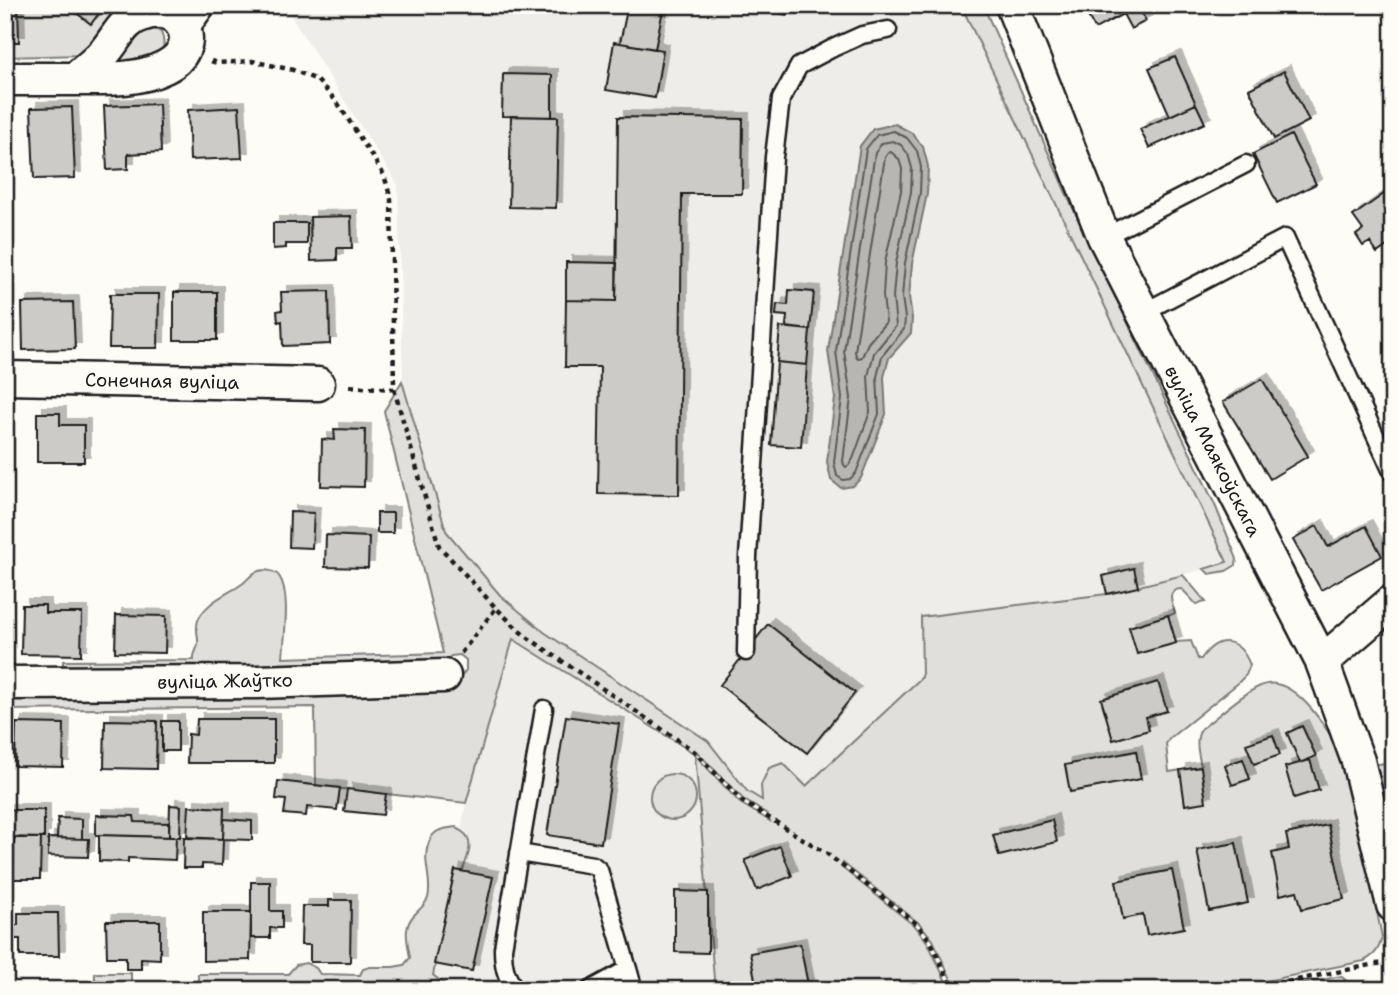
<svg xmlns="http://www.w3.org/2000/svg" width="1398" height="995" font-family="'Shantell Sans',sans-serif">
<style>
.built{fill:#eeede9}
.green{fill:#e0dfdb;stroke:#7e7e7c;stroke-width:2;fill-rule:evenodd}
.water{fill:#b7b6b2;stroke:#797876;stroke-width:2}
.lines{fill:none;stroke-linecap:round;stroke-linejoin:round}
.shore{stroke:#5a5a58;stroke-width:2}
.building{fill:#cccbc8;stroke:#1c1c1c;stroke-width:2;filter:url(#shadow)}
.service-casing{stroke:#1c1c1c;stroke-width:21}
.minor-casing{stroke:#1c1c1c;stroke-width:37}
.path{stroke:#1c1c1c;stroke-width:4.5;stroke-dasharray:5 5;stroke-linecap:butt}
.service{stroke:#fdfcf7;stroke-width:16}
.minor{stroke:#fdfcf7;stroke-width:32}
.labels{text-anchor:middle;dominant-baseline:central;stroke-width:5;stroke-linejoin:round;paint-order:stroke}
.street-label{font-size:19px;fill:#1c1c1c;stroke:#fdfcf7}
</style>
<defs>
<filter id="shadow"><feDropShadow dx="6" dy="-6" stdDeviation="0" flood-color="#0004"/></filter>
</defs>
<rect width="100%" height="100%" fill="#fdfcf7"/>
<filter id="ink" filterUnits="userSpaceOnUse"><feTurbulence type="fractalNoise" baseFrequency=".0143" numOctaves="2"/><feDisplacementMap in="SourceGraphic" scale="14" xChannelSelector="R" yChannelSelector="G"/><feConvolveMatrix kernelMatrix="1 2 1 2 8 2 1 2 1" color-interpolation-filters="sRGB"/></filter>
<g filter="url(#ink)">
<!-- built -->
<path class="built" d="M284 5H961L1228 563 1107 594 921 617 922 677 806 785 961 949 747 791 708 741 544 632 500 595 446 531 403 381 398 185Z
M512 639 695 754 715 990H451L433 975 466 803Z"/>
<!-- green -->
<path class="green" d="M5 5H136L84 55 5 57Z
M961 5H983L1071 204 1215 505 1237 559 1236 565 1226 571 1209 574 1204 569 1227 562Z
M149 26 161 32C173 62 142 60 122 62L118 53 124 40Z
M402 381 446 531 500 595 544 632 708 741 747 791 762 800 761 785 769 768 783 763 806 786 922 677 921 617 1107 594 1183 575 1206 602 1196 604 1182 589C1165 589 1172 603 1175 613L1168 616 1176 642 1191 641 1198 659H1201C1218 634 1239 637 1250 665L1246 675 1237 684 1170 738 1166 744 1169 772 1201 767C1199 755 1194 741 1201 729 1216 718 1249 687 1267 684 1297 678 1333 735 1343 759 1348 774 1351 791 1354 806 1365 849 1373 893 1382 937 1379 950 1375 955 1364 961L1222 990H956L933 940 920 924 843 863 841 867 916 927 928 943 950 990H715L695 754 513 639 466 803 316 786 315 707 5 710V693L455 685 466 670V660L460 655 451 656 443 663 63 671V661L194 660C193 653 197 651 198 644 199 635 194 627 199 618 209 600 228 594 242 584 248 580 252 572 259 571 266 569 275 571 279 576 291 593 284 637 283 658L443 653 384 411ZM697 752 744 800 767 814 770 821 740 803 695 755Z
M1393 761V798C1381 790 1379 778 1375 765Z
M650 797a23 23 0 1 1 46 0a23 23 0 1 1-46 0Z
M456 827C459 830 463 832 466 835 474 846 466 861 462 872L455 871 433 975 451 990H198V974H288L296 965 306 963 316 968 320 974 360 975 363 969 370 967H393L404 965 410 958C408 942 402 928 414 915 419 910 426 904 428 898 433 879 421 861 429 842 434 829 443 829 456 827Z
M95 973H131V990H67L65 988H95Z
M1341 976 1356 990H1271Z"/>
<!-- water -->
<path class="water" d="M895 124 912 133 923 147 928 166 927 194 912 264 909 297 912 318 911 333 889 358 884 377 886 414 861 478 853 486 841 488 831 480 827 462 835 398 828 351 860 146 873 129Z"/>
<g class="lines">
<!-- shore -->
<path class="shore" d="M894 131 907 138 917 151 921 167 920 193 905 263 902 297 905 318 904 329 882 356 877 377 879 414 856 473 850 479 843 480 837 476 834 462 842 398 836 351 866 149 877 135Z
M893 141 901 145 908 154 912 168 911 192 896 263 893 297 896 326 874 353 868 376 870 412 853 459 849 465 846 467 844 465 843 461 851 398 844 351 875 153 882 143Z
M891 152 899 159 902 169 901 191 885 262 883 296 886 322 868 343 862 357 858 358 856 356 855 351 885 157 888 153Z"/>
</g>
<!-- building -->
<path class="building" d="M5 5H18L19 42H5Z
M78 5H105L91 24 74 11Z
M628 5H664L655 49 620 43Z
M740 5H790L788 15Z
M1082 5H1139L1138 6 1146 21 1131 29 1123 14 1095 29Z
M614 42 663 50 655 98 606 90Z
M1175 57 1196 104 1170 116 1149 68Z
M1284 71 1309 121 1274 139 1249 89Z
M503 74 552 75V117L502 116Z
M159 104 161 152 128 154V169L107 170 104 106Z
M1196 104 1205 123 1149 148 1140 129Z
M72 107 75 178 34 179 31 108Z
M239 107 242 158 190 160 188 110Z
M511 116 558 117 556 208 509 207Z
M618 117 743 119 742 194H682L679 495 598 494 600 367H565L566 300 616 301Z
M1291 135 1316 184 1277 203 1253 154Z
M1388 191 1393 198V242L1377 253 1370 242 1363 246 1356 235 1363 230 1353 216Z
M351 216 352 248H337V260L311 261 310 217Z
M273 223H307V244H286V248L273 249Z
M566 262 617 263 616 301 566 300Z
M789 290 814 292 810 330 786 327 787 316 776 315 777 304 788 305Z
M329 291 330 344 283 346 282 321 278 322 277 311 282 310 281 292Z
M174 292H217V340H174Z
M110 294H159L158 348H109Z
M73 302 75 349 23 350 22 303Z
M780 327 810 330 807 365 777 362Z
M777 362 807 365 801 447 771 445Z
M1262 379 1308 456 1270 479 1223 402Z
M37 413H60V425H84V462H37Z
M334 429 365 430 364 487 321 486 322 439 335 440Z
M290 512 314 513 312 548 289 547Z
M377 513H393V533H377Z
M1317 526 1328 547 1366 526 1382 556 1321 590 1293 540Z
M326 535 369 537 368 568 325 567Z
M1134 568 1138 587 1107 594 1103 576Z
M22 605H45V613H82L81 655 21 654Z
M116 615 166 616 165 653 115 652Z
M1168 615 1176 643 1137 654 1129 627Z
M768 624 855 693 807 753 720 685Z
M1158 682 1167 711 1146 717 1149 730 1113 740 1101 699Z
M566 716 619 724 601 843 547 835Z
M197 719H274V763H187L188 734 196 735Z
M105 720 157 721 156 769 104 768Z
M162 721H178V751H162Z
M16 723 64 724 63 767 15 766Z
M1302 726 1316 756 1300 763 1287 733Z
M1273 735 1280 755 1254 764 1246 744Z
M1136 751 1141 779 1070 792 1065 765Z
M1243 759 1250 779 1232 785 1225 765Z
M1310 760 1319 790 1294 798 1285 767Z
M1201 767 1206 802 1185 805 1180 770Z
M278 781 340 788 337 810 307 807 306 816 284 814 286 800 276 799Z
M347 789 386 794 383 815 344 811Z
M170 805 181 806 180 837H169Z
M189 806 224 808 223 839 187 838Z
M6 810H44V838L6 837Z
M96 815 134 816 135 822 169 823V837L96 835Z
M58 818 82 819V839L57 838Z
M224 819 252 821V840L223 839Z
M1052 820 1057 842 999 856 993 835Z
M1328 825 1344 899 1302 909 1297 891 1280 895 1272 853 1289 849 1286 834Z
M99 835 176 837 175 860 128 858V862L99 861Z
M184 837 223 839 222 865 202 864V868H183Z
M14 838H41L40 879H13Z
M48 838 89 839 88 857 48 856Z
M1236 843 1248 903 1209 911 1197 850Z
M780 846 792 876 757 890 745 860Z
M455 870 493 877 472 971 434 964Z
M1172 870 1184 928 1147 935 1143 915 1123 919 1116 881Z
M251 882H270V911H282V928H270V938H251Z
M675 891 708 892V953L675 952Z
M329 900H351L350 962H310V945H301L302 906H329Z
M203 912H251L250 960 203 961Z
M18 913H58L59 956H20V939H13V925H18Z
M106 921H160V959L141 958V969H126V957H107Z
M800 944 808 985 782 990H757L750 953Z"/>
<g class="lines">
<defs>
<path id="service" d="M187 34 208 5
M1104 237 1246 164
M1142 313 1285 238 1393 474
M746 652 748 557 774 157 781 99 799 66 833 48 862 35 888 30
M519 853 593 865 599 870 628 969
M516 990C505 977 503 964 503 948L544 709
M590 990 628 969 634 990"/>
<path id="minor" d="M1012 5 1104 237 1322 662 1358 761 1393 905
M5 79C29 79 52 79 75 79 105 79 137 81 165 67 203 49 185 1 144 14 122 20 117 39 103 54 95 63 84 71 75 79
M5 378 318 384
M1322 662 1393 601
M5 683 258 682 444 676"/>
</defs>
<!-- service casing -->
<use href="#service" class="service-casing"/>
<!-- minor casing -->
<use href="#minor" class="minor-casing"/>
<!-- path -->
<path class="path" d="M211 61 217 63 252 61 293 70 317 80 337 102 384 175 391 199 394 389 347 386
M394 389 439 546 496 608 524 635 694 751 743 802 826 853 918 925 931 942 953 990
M461 653 496 608
M790 988V990
M1248 990 1376 964 1393 963"/>
<!-- service -->
<use href="#service" class="service"/>
<!-- minor -->
<use href="#minor" class="minor"/>
</g>
</g>
<g class="labels">
<!-- street labels -->
<g class="street-label">
<text transform="translate(162 381) rotate(1)">Сонечная вуліца</text>
<text transform="translate(1213 451) rotate(63)">вуліца Маякоўскага</text>
<text transform="translate(225 681) rotate(-1)">вуліца Жаўтко</text>
</g>
</g>
<!-- margin -->
<rect width="1398" height="995" fill="none" stroke="#fdfcf7" stroke-width="28"/>
<rect x="14" y="14" width="1370" height="967" fill="none" stroke="#1c1c1c" stroke-width="2.5" filter="url(#ink)"/>
</svg>
